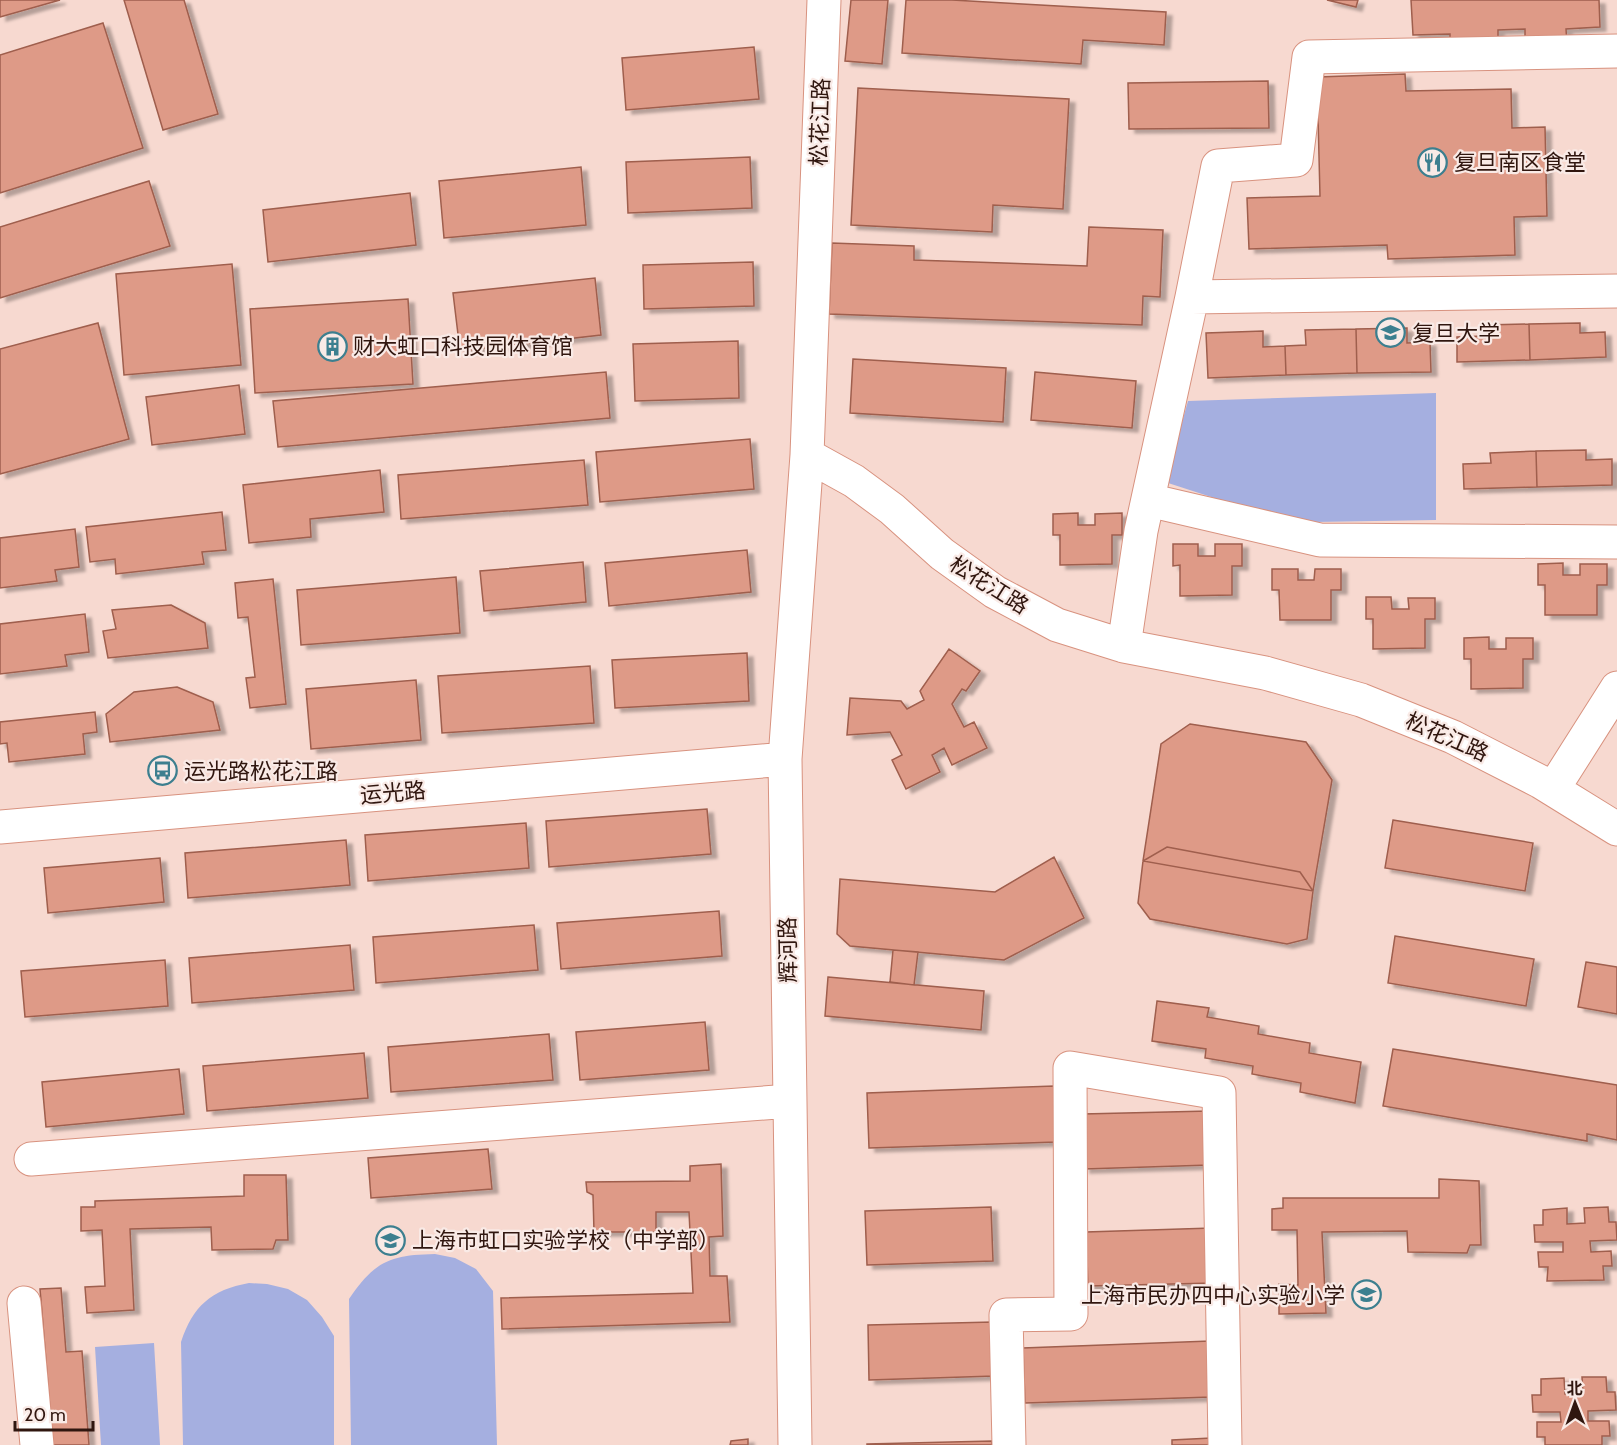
<svg xmlns="http://www.w3.org/2000/svg" width="1617" height="1445" font-family="Cabin,'Noto Sans SC',sans-serif">
<style>
.green{fill:#a5afe0}
.building{fill:#de9a87;stroke:#9f5e4d;stroke-width:1.5;filter:url(#shadow)}
.lines{fill:none;stroke-linecap:round;stroke-linejoin:round}
.minor-casing{stroke:#d8927f;stroke-width:35}
.minor{stroke:#fff;stroke-width:33}
.labels{text-anchor:middle;dominant-baseline:central;stroke-width:4.5;stroke-linejoin:round;paint-order:stroke}
.street-label{font-size:22px;fill:#30160f;stroke:#f9eae6}
.poi-label{font-size:22px;fill:#30160f;stroke:#f9eae6;text-anchor:start}
</style>
<defs>
<filter id="shadow"><feDropShadow dx="6" dy="4" stdDeviation="1.5" flood-color="#0004"/></filter>
</defs>
<rect width="100%" height="100%" fill="#f7d9d0"/>
<!-- green -->
<path class="green" d="M1436 393V520L1314 522 1239 506 1165 482 1188 401Z
M435 1254 455 1258 476 1269 493 1291 497 1445H351L349 1299C375 1261 390 1255 435 1254Z
M249 1283 267 1284 288 1289 307 1300 322 1317 334 1336V1445H183L181 1342C193 1306 211 1290 249 1283Z
M154 1343 160 1445H101L95 1347Z"/>
<!-- building -->
<path class="building" d="M0 0H60L0 17Z
M124 0H184L218 114 163 130Z
M851 0H888L882 64 845 61Z
M906 0H952L1166 12 1164 45 1083 40 1081 64 902 53Z
M1327 0H1358L1356 7Z
M1411 0H1599L1600 27 1566 29 1567 44 1525 45V29L1498 30V45L1450 46V34L1413 35Z
M103 23 143 148 0 193V55Z
M754 47 759 99 626 110 622 58Z
M1405 74 1406 91 1511 89 1512 128 1545 127 1547 216 1514 217 1515 255 1388 259 1387 245 1249 249 1247 198 1320 196 1317 77Z
M1268 81 1269 128 1129 129 1128 83Z
M858 88 1069 99 1063 209 993 205 992 232 851 225Z
M750 157 752 208 628 213 626 162Z
M581 167 586 225 444 238 439 181Z
M149 181 170 246 0 298V227Z
M410 193 416 245 268 262 263 210Z
M1089 227 1163 230 1160 297 1143 296 1142 325 829 314 832 243 914 246V260L1087 266Z
M753 262 754 306 644 309 643 265Z
M232 264 241 365 124 375 116 274Z
M595 278 601 335 460 351 453 293Z
M408 299 413 384 255 393 250 309Z
M98 323 129 439 0 474V349Z
M1580 323V333L1605 332 1606 357 1530 360 1529 324Z
M1529 324 1530 360 1457 362V337L1484 336V325Z
M1407 328V343L1430 342 1431 372 1357 373 1356 329Z
M1356 329 1357 373 1286 375 1285 346 1306 345 1305 330Z
M1263 331V347L1285 346 1286 375 1208 378 1206 333Z
M738 341 739 398 635 401 633 344Z
M853 359 1006 368 1003 422 850 413Z
M606 372 610 418 278 447 273 401Z
M1035 372 1136 381 1132 428 1031 420Z
M239 385 245 434 152 445 146 397Z
M750 439 754 489 600 502 596 452Z
M1586 450V460L1612 459V485L1537 487 1536 451Z
M1536 451 1537 487 1464 489 1463 464 1491 463 1490 453Z
M584 460 588 505 401 519 398 475Z
M380 470 384 512 310 519 311 537 249 543 243 485Z
M222 512 226 550 202 552 204 564 116 574 115 559 90 562 86 527Z
M1078 513V525H1095V514L1122 513V535H1112V564L1060 565V535H1053V514Z
M75 529 79 567 55 570 57 581 0 588V538Z
M1173 544H1198V556H1215V544H1242V566H1232V595L1180 596V565L1173 566Z
M747 550 751 592 609 606 605 563Z
M583 562 586 602 484 611 480 571Z
M1563 563V575H1580V564H1607V585H1597V615H1545V585H1538V564Z
M1272 569H1298V580H1314L1315 569H1341V590H1331V620H1280L1279 590H1272Z
M456 577 460 633 301 645 297 590Z
M273 579 286 704 250 708 246 678 255 677 248 617 238 618 235 583Z
M1366 597H1391L1392 609H1409L1408 598H1435V619H1425V648L1373 649V619H1366Z
M171 605 205 623 208 648 108 658 103 631 116 629 112 610Z
M85 614 89 652 65 655 67 666 0 674V624Z
M1489 637V649H1506V638H1533V659H1523V688L1471 689V659H1464V638Z
M949 649 980 671 966 691 962 689 952 704 964 727 974 722 987 748 952 765 944 748 932 755 940 772 906 789 892 760 902 755 890 732 847 735 850 698 901 701 907 709 924 700 920 691Z
M747 653 749 701 615 708 612 660Z
M590 666 594 723 442 733 438 676Z
M416 680 421 740 311 749 306 689Z
M177 687 213 702 220 730 110 742 106 714 134 692Z
M95 712 97 732 83 734 85 754 9 762 7 743 0 744V722Z
M1190 724 1306 742 1332 780 1313 891 1143 861 1161 744Z
M707 809 711 854 549 867 546 821Z
M1393 820 1533 843 1525 891 1385 868Z
M526 823 529 868 368 881 365 835Z
M346 840 350 885 188 898 185 853Z
M1167 847 1300 872 1313 891 1307 939 1287 944 1150 919 1138 903 1143 861Z
M1054 857 1084 918 1004 960 850 946 837 934 840 879 995 892Z
M160 858 164 902 48 913 44 868Z
M719 911 722 956 561 969 557 923Z
M534 925 538 970 376 983 373 937Z
M1395 936 1534 959 1526 1006 1388 983Z
M350 945 354 990 192 1003 189 958Z
M893 950 918 952 914 985 890 982Z
M165 960 168 1006 25 1017 21 971Z
M1586 962 1617 967V1014L1578 1007Z
M828 977 984 991 981 1030 825 1016Z
M1157 1001 1209 1008 1207 1017 1259 1026 1258 1034 1310 1043 1309 1053 1361 1062 1355 1103 1300 1092 1301 1083 1252 1074 1253 1066 1205 1058 1206 1049 1152 1041Z
M705 1022 709 1070 580 1080 576 1032Z
M549 1034 553 1080 391 1092 388 1047Z
M1393 1049 1617 1085V1140L1587 1134V1141L1383 1106Z
M364 1053 368 1098 207 1111 203 1066Z
M179 1069 184 1114 46 1127 42 1082Z
M1054 1086 1056 1142 869 1148 867 1093Z
M1209 1111 1210 1165 1084 1169 1083 1114Z
M488 1149 492 1189 371 1198 368 1158Z
M721 1164 723 1236 709 1237 710 1276H727L730 1322 502 1329 501 1298 693 1293 689 1212H656V1232H594L593 1195 587 1192 586 1182 690 1181V1166Z
M244 1175H286L288 1240H276L273 1249 212 1250 211 1227 130 1229 134 1310 87 1313 85 1287 105 1286 102 1230 81 1231V1207H95V1201L244 1196Z
M1439 1179 1479 1181 1481 1245H1470L1467 1253 1408 1252 1407 1231 1322 1232 1326 1313 1279 1314V1284L1298 1285 1297 1230H1272V1209L1283 1208V1198H1439Z
M991 1207 993 1261 867 1265 865 1211Z
M1608 1207 1609 1222H1616L1617 1240 1590 1241 1591 1252 1611 1251 1612 1266H1603L1604 1280 1547 1281 1548 1267H1539L1538 1252H1563V1242H1535L1534 1225H1543V1210L1567 1208V1224L1585 1223 1584 1208Z
M1212 1228 1214 1283 1088 1286 1086 1232Z
M61 1288 66 1352 82 1351 89 1445H53L40 1289Z
M993 1322 995 1376 869 1380 868 1325Z
M1210 1341 1212 1397 1025 1403 1023 1348Z
M1582 1377H1606L1607 1392H1615L1616 1410 1588 1411V1421H1609L1610 1436H1602V1445H1545V1437H1537V1422H1561L1560 1412H1533L1532 1395H1541V1379L1564 1378 1565 1394 1583 1393Z
M1211 1438 1212 1445H1172V1440Z
M748 1439V1445H730L731 1441Z
M992 1441V1445H867V1444Z"/>
<g class="lines">
<defs>
<path id="minor" d="M1192 297 1617 291
M807 455 854 481 892 509 942 554 995 592 1057 625 1124 646 1265 673 1361 700 1453 737 1541 782 1617 829
M1148 500 1320 540 1617 542
M1124 646 1141 531 1192 297 1218 166 1296 160 1309 57 1617 51
M1553 789 1617 688
M0 827 785 759
M31 1159 790 1101
M24 1303 37 1445
M795 1445 785 759 807 455 824 0
M1009 1445 1006 1315 1071 1314 1070 1068 1219 1093 1225 1445"/>
</defs>
<!-- minor casing -->
<use href="#minor" class="minor-casing"/>
<!-- minor -->
<use href="#minor" class="minor"/>
</g>
<!-- icons -->
<defs>
<symbol id="restaurant-ring" viewBox="-11 -11 22 22"><circle r="9.5" fill="#f9eae6" stroke="#3c7f8f" stroke-width="1.5"/><path d="M-5-6h1v4h1v-4h1v4h1v-4h1v5L-1.5 .5V6h-2V.5L-5-1ZM5-6V6H3V1.5H1.5Q1.5-4 5-6Z" fill="#3c7f8f"/></symbol>
<symbol id="university-ring" viewBox="-11 -11 22 22"><circle r="9.5" fill="#f9eae6" stroke="#3c7f8f" stroke-width="1.5"/><path d="M0-5L7-2L0 1L-7-2ZM-4 1L0 2.5L4 1V4Q0 6-4 4Z" fill="#3c7f8f"/></symbol>
<symbol id="building-ring" viewBox="-11 -11 22 22"><circle r="9.5" fill="#f9eae6" stroke="#3c7f8f" stroke-width="1.5"/><path d="M-4-6H4V6H1V3H-1V6H-4ZM-2.5-4.3h1.7v1.8h-1.7ZM.8-4.3h1.7v1.8H.8ZM-2.5-1h1.7V.8h-1.7ZM.8-1h1.7V.8H.8Z" fill="#3c7f8f"/></symbol>
<symbol id="bus-ring" viewBox="-11 -11 22 22"><circle r="9.5" fill="#f9eae6" stroke="#3c7f8f" stroke-width="1.5"/><path d="M-5-6H5V4H4V6H2V4H-2V6H-4V4H-5ZM-3.5-4V0h7V-4ZM-3.5 1.2v1.5H-2V1.2ZM2 1.2v1.5H3.5V1.2Z" fill="#3c7f8f"/></symbol>
<symbol id="school-ring" viewBox="-11 -11 22 22"><circle r="9.5" fill="#f9eae6" stroke="#3c7f8f" stroke-width="1.5"/><path d="M0-5L7-2L0 1L-7-2ZM-4 1L0 2.5L4 1V4Q0 6-4 4Z" fill="#3c7f8f"/></symbol>
</defs>
<g fill-rule="evenodd">
<use href="#restaurant-ring" x="1416" y="146" width="33" height="33"/>
<use href="#university-ring" x="1374" y="316" width="33" height="33"/>
<use href="#building-ring" x="316" y="330" width="33" height="33"/>
<use href="#bus-ring" x="146" y="754" width="33" height="33"/>
<use href="#school-ring" x="374" y="1224" width="33" height="33"/>
<use href="#school-ring" x="1350" y="1278" width="33" height="33"/>
</g>
<g class="labels">
<!-- street labels -->
<g class="street-label">
<text transform="translate(820 122) rotate(-88)">松花江路</text>
<text transform="translate(989 585) rotate(32)">松花江路</text>
<text transform="translate(1447 737) rotate(24)">松花江路</text>
<text transform="translate(393 793) rotate(-5)">运光路</text>
<text transform="translate(788 950) rotate(-91)">辉河路</text>
</g>
<!-- poi labels -->
<g class="poi-label">
<text x="1454" y="162">复旦南区食堂</text>
<text x="1412" y="333">复旦大学</text>
<text x="353" y="346">财大虹口科技园体育馆</text>
<text x="184" y="771">运光路松花江路</text>
<text x="412" y="1240">上海市虹口实验学校（中学部）</text>
<text x="1345" y="1295" text-anchor="end">上海市民办四中心实验小学</text>
</g>
</g>
<!-- north arrow -->
<g transform="translate(1575 1403) rotate(359)" stroke="#f9eae6" stroke-width="4.5" paint-order="stroke">
<path d="M0-4.5L10 22L0 15L-10 22Z" fill="#30160f"/>
<text y="-9" font-size="16" font-weight="bold" text-anchor="middle" fill="#30160f">北</text>
</g>
<!-- scale -->
<path d="M15 1421v9h78v-9" fill="none" stroke="#30160f" stroke-width="3"/>
<text x="24" y="1421" font-size="18" fill="#30160f" stroke="#f9eae6" stroke-width="4.5" paint-order="stroke">20 m</text>
</svg>
